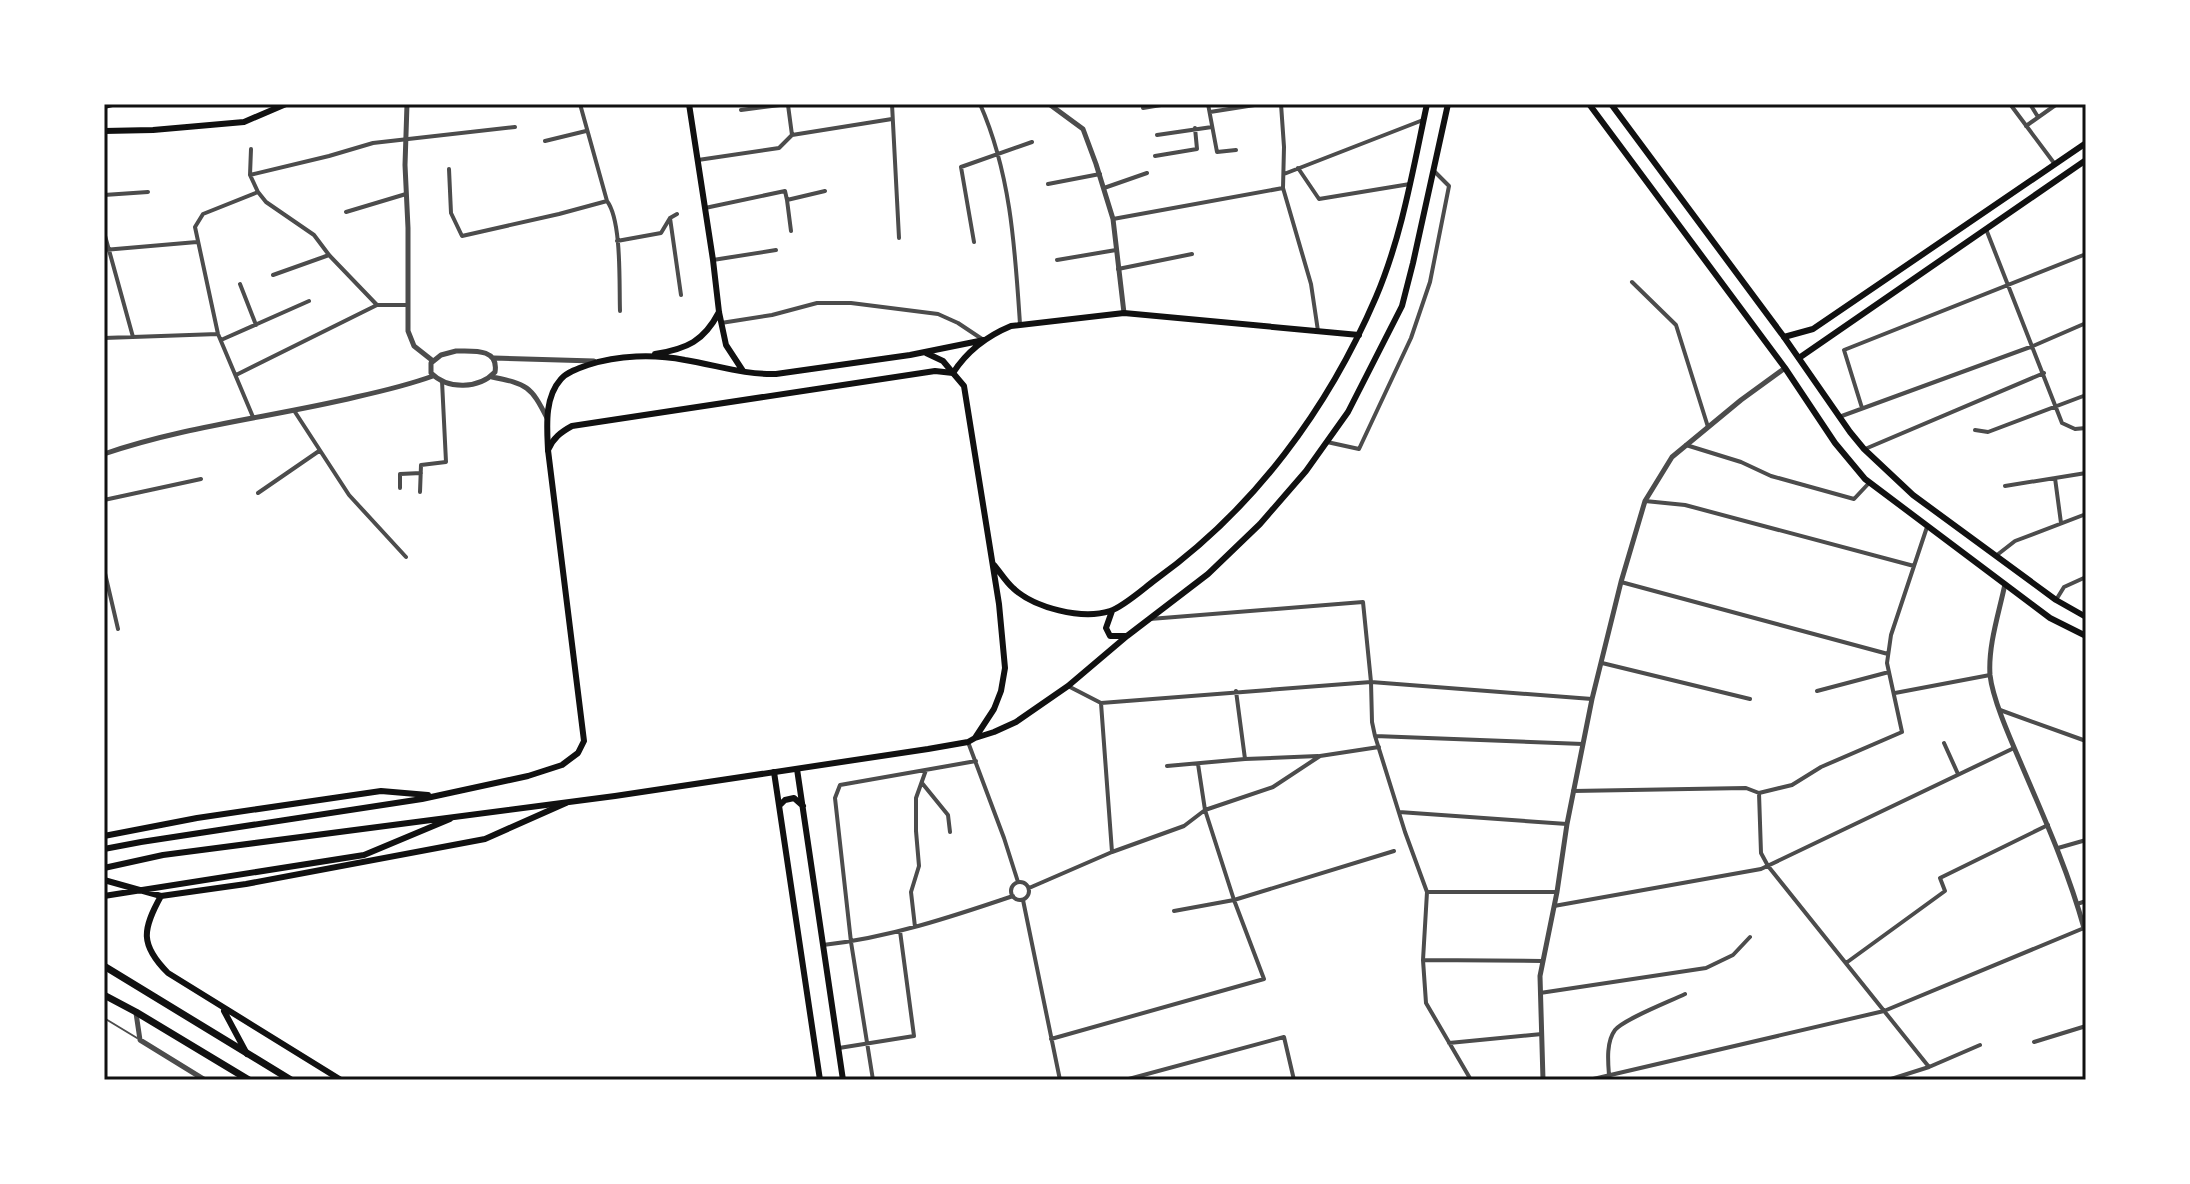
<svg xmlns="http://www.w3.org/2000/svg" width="2190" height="1184" font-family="'PT Sans',sans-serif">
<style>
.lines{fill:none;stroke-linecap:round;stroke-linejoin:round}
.service{stroke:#4c4c4c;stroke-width:2}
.minor{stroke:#4c4c4c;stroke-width:4}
.tertiary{stroke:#4c4c4c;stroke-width:5}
.secondary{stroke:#111;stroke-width:6}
.primary{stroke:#111;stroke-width:6}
.trunk{stroke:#111;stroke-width:7}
.neatline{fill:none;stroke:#111;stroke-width:3}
</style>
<rect width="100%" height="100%" fill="#fff"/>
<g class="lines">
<!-- service -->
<path class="service" d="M104 1018 137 1038"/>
<!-- minor -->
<path class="minor" d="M580 104 607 201C622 221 619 284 620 311
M892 104 899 238
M980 104C1011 174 1015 249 1020 324
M1208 104 1217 152 1236 150
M1281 104 1284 147 1283 188 1311 284 1318 331
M2010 104 2054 163
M2030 104 2038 117
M788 105 792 135
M1143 108 1167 104
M741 110 788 104
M1210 112 1261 104
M2026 126 2057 104
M792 135 892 119
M1157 135 1212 127
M545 141 586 131
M251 149 250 175 258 192 266 202 314 235 329 255 377 305
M1155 156 1197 149 1195 128
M698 160 779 148 792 135
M1298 168 1319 199 1410 184
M449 169 451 213 462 236 559 214 607 201
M1284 174 1423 120
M250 175 329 156 373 143 515 127
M1048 184 1100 174
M1104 188 1147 173
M104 195 148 192
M787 200 791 231
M705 208 785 191 787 200 825 191
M346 212 406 194
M670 218 681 295
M1113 219 1283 188
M1986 229 2062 423 2075 429 2086 428
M104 232 133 337
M617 241 661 233 670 218 677 214
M974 242 961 167 1032 142
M104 250 197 242
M713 260 776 250
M1057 260 1116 250
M1118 269 1192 254
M273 275 329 255
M1632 282 1676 325 1708 427
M240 284 256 325
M721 323 772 315 817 303H851L938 314 958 323 982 339
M104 338 218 334
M221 340 309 301
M236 375 377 305H407
M1862 408 1844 350 2086 254
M295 412 349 495 406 557
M253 417 218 334 195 227 203 214 258 192
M1839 417 2033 346 2086 323
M1975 430 1988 432 2086 395
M1327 442 1359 449 1411 338 1430 282 1449 186 1434 171
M1686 445 1741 462 1771 476 1854 499 1869 483
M1865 449 2044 373
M2055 478 2061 523
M2005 486 2086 473
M400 488V474L421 473
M420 492 421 465 446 462 442 381
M258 493 319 451
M104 500 201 479
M1645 501 1685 505 1914 566
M1997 555 2015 541 2086 514
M104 569 118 629
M1621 582 1888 654
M2056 600 2064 587 2086 577
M1150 619 1363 602 1371 682 1372 722 1375 736 1405 832 1427 892 1423 960 1426 1003 1471 1080
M1602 663 1750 699
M1068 686 1101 703
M1236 691 1245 759
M1817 691 1889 672
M1895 693 1990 675
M1101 703 1371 682 1592 699
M1101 703 1112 852
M2000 710 2086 741
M1375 736 1583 744
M968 742 1004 838 1018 882
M1944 743 1958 774
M1167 766 1245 759 1318 756
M922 783 948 815 950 832
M1573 791 1746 788 1759 793
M1759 793 1792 785 1821 767 1902 732 1887 663 1891 635 1927 527
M1759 793 1761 853 1768 866 1929 1067
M1399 812 1567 824
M2058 848 2086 840
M1011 891a9 9 0 1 1 18 0a9 9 0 1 1-18 0Z
M1029 888 1112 852 1184 826 1205 810 1273 787 1320 756 1379 747
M1428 892H1557
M1023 900 1060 1080
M2077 904 2086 901
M1554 906 1761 869 2014 748
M1174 911 1234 900 1394 851
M915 927 911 892 919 866 916 831V798L926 770
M823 945C888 938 951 917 1013 896
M1423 960 1542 961
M1846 963 1945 891 1940 878 2048 825
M1540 993 1706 968 1733 955 1750 937
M1051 1039 1264 979 1234 900 1205 810 1198 764
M2034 1042 2086 1026
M1449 1043 1542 1034
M839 1048 914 1036 900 931
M1609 1075C1608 1062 1606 1042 1615 1030 1624 1019 1671 1001 1685 994
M873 1080 851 942 835 798 840 785 976 761
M1125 1080 1284 1037 1294 1080
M1589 1080 1884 1011 2084 928 2086 931
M1888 1080 1929 1067 1980 1045"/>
<!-- tertiary -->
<path class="tertiary" d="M407 104 405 165 408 228V331L414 346 433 361
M1049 104 1083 129 1096 164 1113 219 1124 313
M456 351C473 351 499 348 495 372 479 389 448 390 431 373V363L441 355Z
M494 358 594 361
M492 377C527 384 531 386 547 418
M104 454C185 426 273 417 356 397 383 391 408 385 433 376
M2005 584C1999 613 1988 645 1990 675 1993 702 2014 747 2025 773 2047 824 2069 874 2084 928
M136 1013 140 1040 205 1080
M1543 1080 1540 976 1557 892 1567 824 1592 699 1621 582 1645 501 1672 457 1741 400 1785 368"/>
<!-- secondary -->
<path class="secondary" d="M689 104 713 260 719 312 726 345 743 371
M104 106 112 104
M104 131 153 130 244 122 286 104
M1784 337 1813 329 2086 143
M926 353 943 361 953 373C967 351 987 336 1011 326L1124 313 1359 335
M655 354C687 349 704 341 719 312
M1799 358 2086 160
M548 450C547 427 544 398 561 379 567 372 579 368 588 365 618 355 654 354 685 360 716 365 745 375 776 374L910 355 984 340
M797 769 843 1080
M774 772 820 1080
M780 805 785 800 794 798 803 806
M224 1011 247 1054
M341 1080 168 973C140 945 142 930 161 896L246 884 485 839 566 803"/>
<!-- primary -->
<path class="primary" d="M1589 104 1785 368 1835 443 1865 479 2050 618 2086 636
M1611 104 1784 337 1850 432 1864 449 1913 495 2056 600 2086 617
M994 565C1000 572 1006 582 1013 588 1034 608 1082 620 1110 611 1123 607 1143 589 1155 580 1254 509 1328 409 1376 297 1402 236 1413 169 1427 104
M1112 611 1106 628 1110 636H1127
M975 738 994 732 1016 722 1068 686 1127 636 1208 574 1260 524 1306 471 1348 412 1402 306 1413 263 1448 104
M104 836 197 818 381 791 428 795
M104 849 141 842 422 799 528 776 562 765 578 753 584 741 548 450C553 438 561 432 572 426L935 371 953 373 964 386 999 604 1005 668 1001 691 994 709 975 738 968 742 928 749 615 796 163 855 104 868
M104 880 161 896
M104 896 364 855 450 819"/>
<!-- trunk -->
<path class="trunk" d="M104 966 291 1080
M104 995 136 1012 249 1080"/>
</g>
<!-- border -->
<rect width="2190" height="1184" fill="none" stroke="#ffffff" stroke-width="212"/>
<rect x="106" y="106" width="1978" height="972" class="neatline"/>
</svg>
